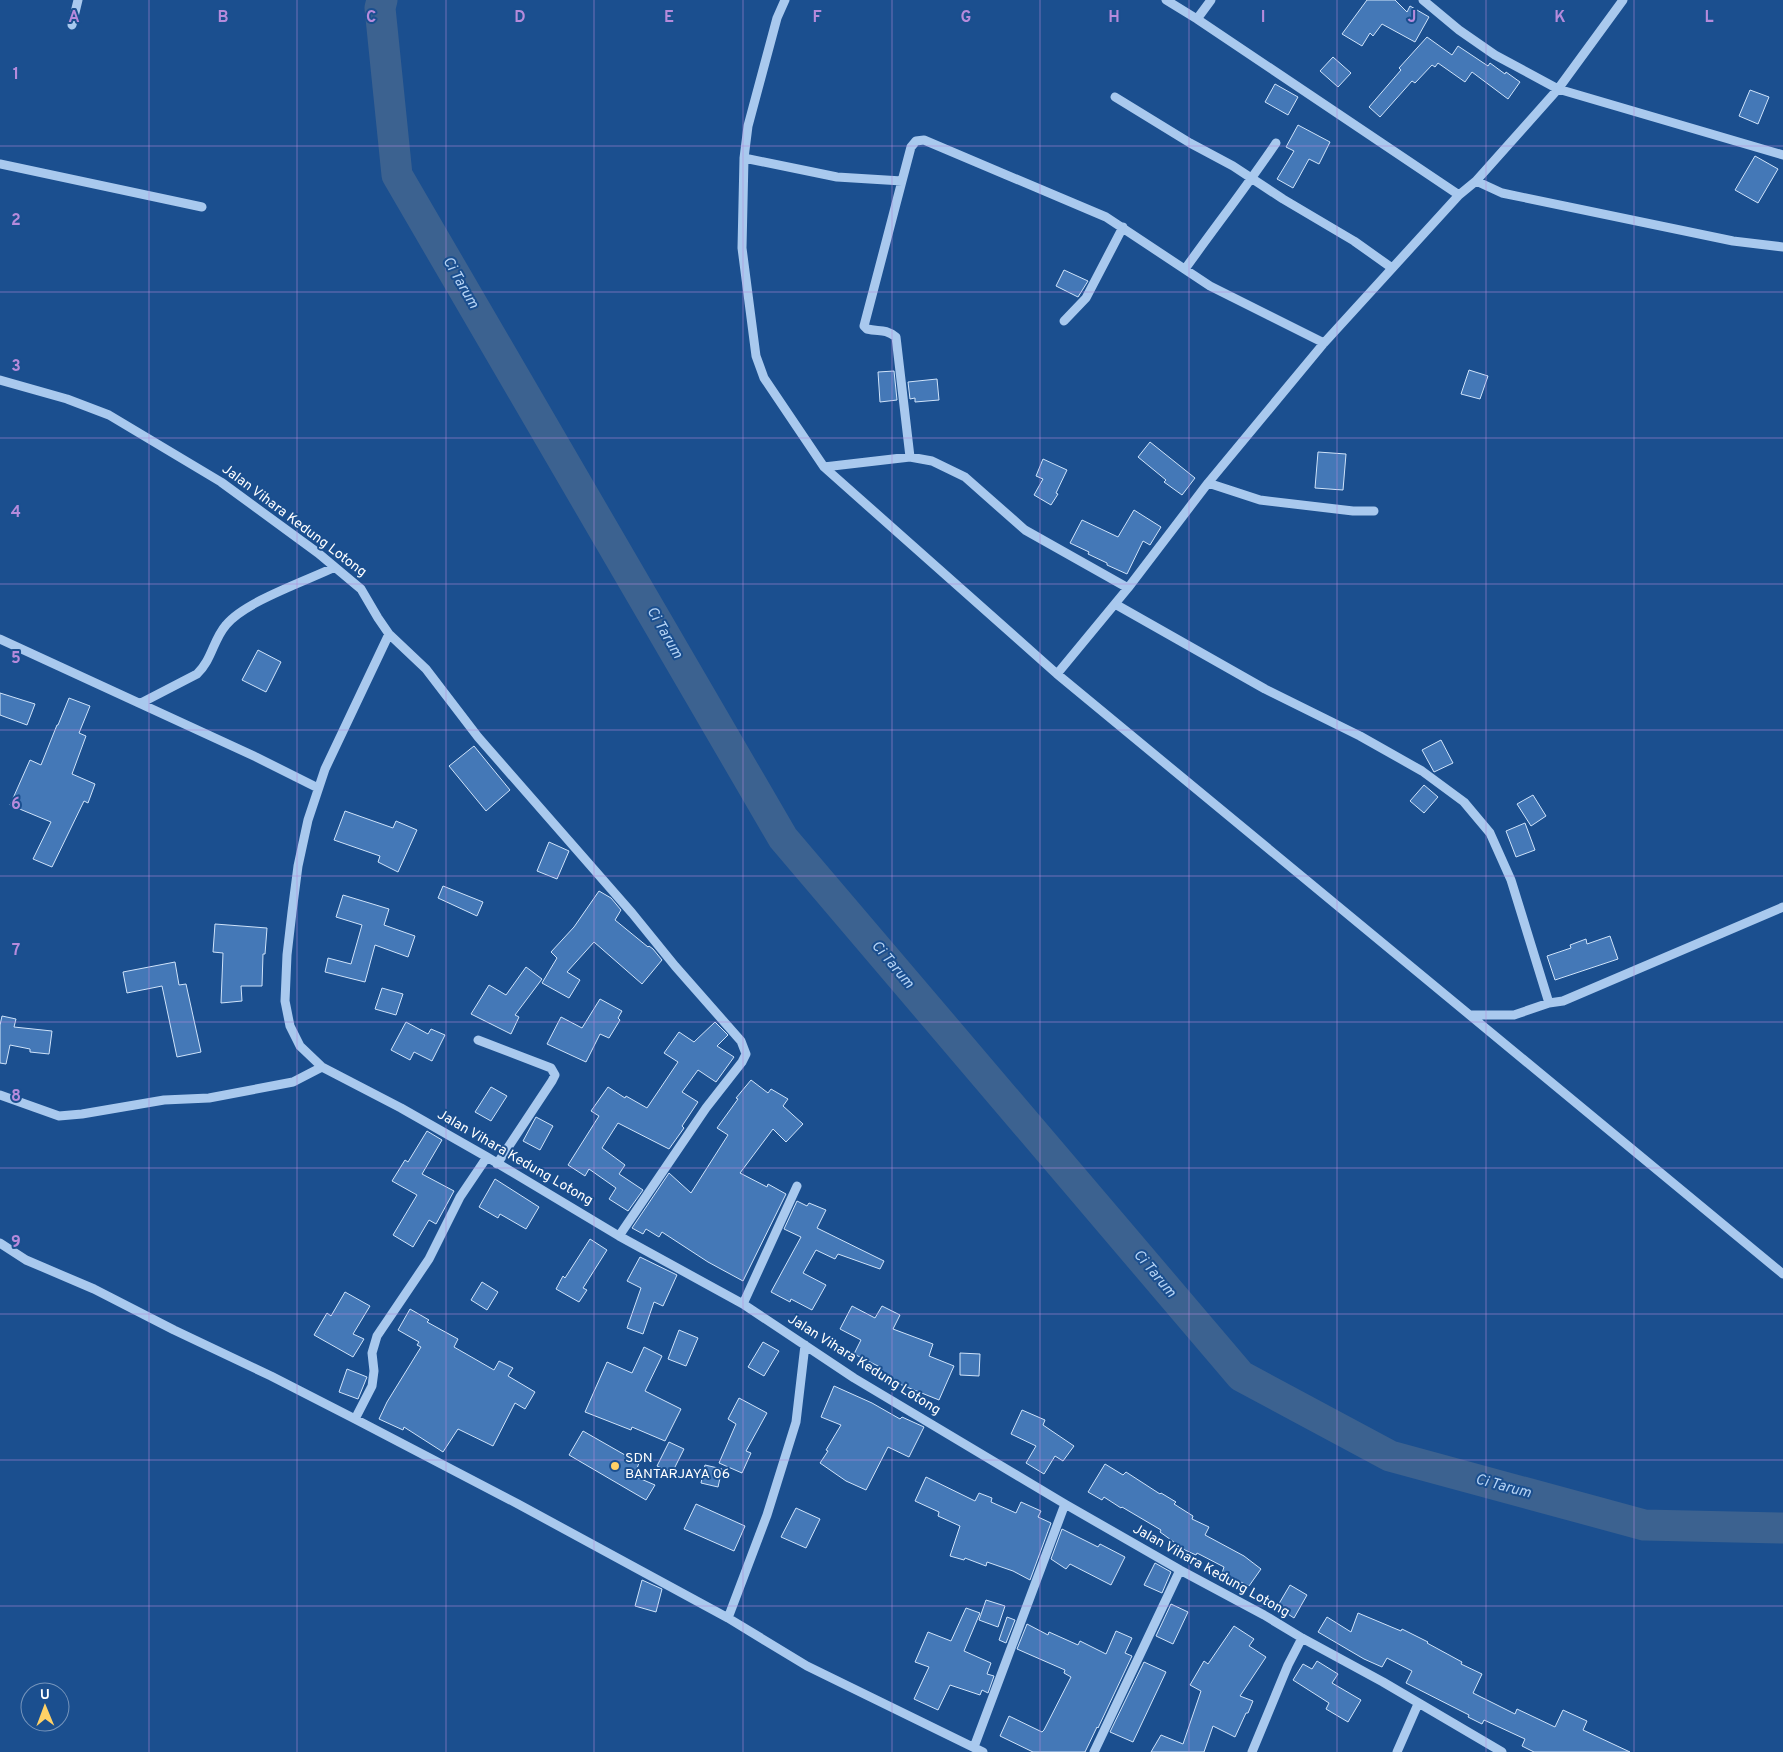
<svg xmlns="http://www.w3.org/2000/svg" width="1783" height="1752" font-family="Overpass,sans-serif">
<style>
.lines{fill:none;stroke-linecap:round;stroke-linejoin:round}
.river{stroke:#3c6290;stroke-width:31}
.building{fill:#4478b7;stroke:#cfe3fa}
.minor{stroke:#a9c9ee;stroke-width:9}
.grid{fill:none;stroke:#b68bdc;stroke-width:1;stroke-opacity:0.55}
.poi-dot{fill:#ffd166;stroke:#1b4f8f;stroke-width:2}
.labels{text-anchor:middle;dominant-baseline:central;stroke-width:4;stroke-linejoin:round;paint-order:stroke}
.street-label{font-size:14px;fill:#fff;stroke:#1b4f8f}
.poi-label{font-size:14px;fill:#fff;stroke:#1b4f8f;text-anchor:start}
.water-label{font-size:15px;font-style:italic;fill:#b5d3f5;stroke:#1b4f8f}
.grid-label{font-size:16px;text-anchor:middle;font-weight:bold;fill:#b68bdc;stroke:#1b4f8f;stroke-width:4;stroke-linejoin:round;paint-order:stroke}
</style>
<rect width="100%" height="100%" fill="#1b4f8f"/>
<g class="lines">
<!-- river -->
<path class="river" d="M382 0 380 8 397 175 783 838 1241 1376 1390 1456 1644 1525 1783 1528"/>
</g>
<!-- building -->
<path class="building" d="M1367 0H1395L1407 12 1410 6 1429 17 1415 42 1382 24 1373 36 1370 33 1362 46 1342 34Z
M1427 37 1452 55 1458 46 1488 66 1490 63 1505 74 1506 72 1520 82 1508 99 1472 72 1465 82 1438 63 1435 67 1432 65 1415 83 1412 81 1380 117 1369 107 1401 70 1399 68Z
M1333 57 1351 73 1338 87 1320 71Z
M1275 84 1298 97 1288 115 1265 102Z
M1750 90 1769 97 1758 124 1739 116Z
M1298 125 1330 142 1319 164 1309 159 1293 188 1277 179 1294 151 1286 147Z
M1755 156 1778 169 1758 203 1735 190Z
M1064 270 1088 281 1078 297 1056 286Z
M1469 370 1488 376 1480 399 1461 394Z
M894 371 897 400 880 402 878 372Z
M937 379 939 400 915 402V398L910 399 908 382Z
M1150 442 1195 478 1182 495 1164 482 1166 480 1138 457Z
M1318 452 1346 454 1343 490 1315 488Z
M1043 459 1067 470 1056 493 1058 494 1051 505 1034 495 1043 479 1036 476Z
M1134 510 1161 527 1150 545 1143 541 1127 574 1107 565V563L1088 554 1089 552 1070 543 1082 520 1118 537Z
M258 650 281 662 266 692 242 680Z
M0 693 35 704 27 725 0 715Z
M69 698 90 706 79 733 86 736 72 774 95 784 88 803 84 801 52 867 33 859 51 822 10 805 30 760 41 765 57 725H58Z
M1441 740 1453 763 1434 772 1422 750Z
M474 746 510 790 486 811 449 766Z
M1424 785 1438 797 1424 813 1410 801Z
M1533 795 1546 816 1531 826 1517 804Z
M345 811 393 828 396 821 417 830 398 872 378 862 380 856 334 840Z
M1525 823 1535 850 1516 857 1506 831Z
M549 842 569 851 557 879 537 871Z
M443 886 483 902 477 916 438 898Z
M599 891 611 898 621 910 615 920 648 947 649 946 653 949 662 960 642 984 594 942 567 972 580 980 569 998 542 983 557 958 551 952 574 927Z
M343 895 389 909 384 925 415 936 408 957 375 945 365 982 325 972 328 958 351 964 362 925 336 917Z
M215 924 267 928 265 954H263L262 986H241L242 1001 221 1003 223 953 213 952Z
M1610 936 1618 959 1555 980 1547 956 1571 948 1570 945 1586 939 1587 944Z
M175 962 179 985 186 984 201 1052 177 1057 162 986 127 993 123 972Z
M526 967 542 979 515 1015 519 1017 511 1034 471 1014 489 985 506 995Z
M382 988 403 994 396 1015 375 1009Z
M600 999 622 1011 618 1018 620 1020 609 1038 600 1034 586 1062 547 1044 561 1017 582 1028Z
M2 1016 16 1019 14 1027 52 1031 49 1054 30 1052V1049L10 1045 6 1064 0 1063V1025Z
M406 1022 428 1034 431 1029 445 1035 432 1061 414 1052 410 1060 391 1050Z
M715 1022 728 1035 717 1046 734 1057 716 1082 698 1070 682 1092 698 1102 682 1126 684 1128 669 1149 618 1123 602 1148 625 1165 619 1174 643 1190 628 1211 609 1199 616 1188 589 1169 585 1176 568 1165 599 1116 591 1111 608 1087 625 1098 626 1096 647 1108 678 1062 664 1053 679 1032 694 1042Z
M751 1080 768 1093 771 1089 788 1099 783 1106 803 1124 786 1142 773 1129 740 1173 767 1187 768 1184 786 1194 743 1281 708 1262 662 1232 659 1237 646 1229 643 1234 632 1228 669 1173 691 1193 728 1135 717 1128 738 1099 736 1098Z
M491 1087 507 1096 491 1121 475 1112Z
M536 1117 553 1126 540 1150 523 1141Z
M427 1131 442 1140 422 1174 454 1191 436 1224 429 1220 413 1247 393 1235 417 1195 392 1181 405 1160 408 1162Z
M495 1179 539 1207 526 1229 500 1214 498 1218 479 1207Z
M797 1201 807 1206 809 1203 826 1210 817 1228 884 1261 880 1269 838 1254 835 1259 816 1250 803 1273 826 1285 812 1310 791 1299 790 1302 771 1292 801 1237 784 1229Z
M590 1239 607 1250 583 1288 587 1290 579 1302 556 1289 563 1276 565 1278Z
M640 1257 677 1275 663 1306 654 1302 643 1334 627 1328 641 1288 627 1281Z
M482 1282 498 1292 487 1310 471 1300Z
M345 1292 370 1306 353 1334 364 1339 353 1357 314 1335 327 1313 331 1316Z
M852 1306 875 1318 882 1306 900 1315 893 1329 933 1344 929 1356 954 1366 939 1400 877 1375 880 1367 854 1354 861 1340 840 1329Z
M410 1309 429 1320 427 1322 458 1339 454 1347 494 1370 499 1361 513 1368 508 1376 535 1392 525 1409 515 1403 493 1446 458 1429 443 1452 404 1427 403 1430 379 1419 387 1402 421 1347 417 1345 419 1342 398 1330Z
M679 1330 698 1338 686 1366 668 1359Z
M763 1342 779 1351 764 1376 748 1367Z
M644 1347 662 1356 645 1391 681 1409 665 1441 632 1427 631 1430 585 1412 607 1362 632 1373Z
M960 1353 980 1354 979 1376 960 1375Z
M347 1369 367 1377 358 1399 339 1392Z
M834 1386 872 1403 900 1419 902 1417 924 1427 909 1457 888 1447 866 1490 846 1481 820 1463 828 1451 826 1450 841 1425 821 1417Z
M739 1398 767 1413 746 1451 751 1453 742 1473 719 1463 736 1424 728 1419Z
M1022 1410 1045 1420 1043 1425 1074 1446 1063 1461 1055 1456 1044 1474 1026 1463 1036 1446 1011 1434Z
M583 1431 639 1463 634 1476 655 1485 646 1500 569 1455Z
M669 1442 684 1449 672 1473 657 1466Z
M1105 1464 1123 1475 1126 1472 1160 1494 1161 1493 1176 1502 1174 1504 1193 1516 1192 1519 1209 1527 1205 1535 1244 1556 1261 1569 1249 1586 1222 1573 1224 1567 1197 1553 1196 1555 1185 1550 1160 1532 1161 1530 1122 1507 1121 1508 1104 1497 1102 1500 1088 1492Z
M705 1465 722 1469 718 1487 701 1483Z
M926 1477 975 1501 979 1493 992 1498 991 1502 1016 1513 1021 1502 1041 1511 1038 1517 1051 1523 1030 1580 1013 1571 987 1562 986 1566 965 1558 964 1560 950 1556 960 1526 938 1516 939 1512 915 1501Z
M696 1504 745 1526 734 1551 684 1529Z
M796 1508 820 1519 806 1548 781 1537Z
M1062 1529 1098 1547 1100 1544 1125 1557 1111 1585 1070 1564 1066 1569 1051 1559Z
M1155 1563 1171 1572 1162 1593 1144 1585Z
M642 1580 662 1589 656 1612 635 1606Z
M1290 1585 1307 1595 1294 1618 1277 1607Z
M986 1600 1005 1606 998 1627 979 1620Z
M1171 1604 1188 1612 1173 1644 1156 1636Z
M966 1608 980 1613 964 1651 991 1663 987 1674 994 1676 988 1693 982 1690 980 1695 950 1685 938 1710 914 1699 929 1667 915 1662 928 1632 951 1641Z
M1358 1613 1401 1631 1402 1629 1428 1642 1427 1643 1462 1662 1461 1664 1482 1674 1473 1693 1515 1714 1517 1709 1555 1727 1563 1710 1587 1721 1583 1730 1630 1752H1534L1522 1746 1525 1739 1484 1720 1482 1724 1468 1717 1469 1715 1406 1683 1412 1671 1387 1658 1382 1667 1364 1659 1318 1632 1327 1617 1351 1632Z
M1007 1617 1015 1620 1006 1643 999 1640Z
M1027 1624 1048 1635 1049 1632 1078 1645 1080 1641 1106 1654 1116 1631 1132 1638 1125 1653 1132 1656 1098 1728 1097 1727 1085 1752H1033L1000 1736 1009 1716 1042 1732 1044 1730 1071 1677 1064 1673 1065 1670 1017 1649Z
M1234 1626 1254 1639 1249 1646 1266 1657 1240 1696 1253 1701 1248 1713H1246L1235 1737 1213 1726 1204 1752H1151L1161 1735 1183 1744 1201 1691 1190 1685 1204 1661 1208 1664Z
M1317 1661 1338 1674 1332 1683 1361 1700 1348 1722 1326 1709 1329 1703 1293 1680 1303 1664 1312 1669Z
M1144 1662 1166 1672 1133 1742 1110 1732Z"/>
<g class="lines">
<!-- minor -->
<path class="minor" d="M785 0 777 18 748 126 744 158 742 248 756 356 764 378 824 467 1057 674 1783 1274
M1166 0 1197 19 1459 195
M1423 0 1459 30 1495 55 1558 89 1783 155
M1197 19 1211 0
M72 25 78 0
M1115 97 1190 143 1233 166 1283 199 1354 241 1392 268
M744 158 837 177 902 181 911 147 916 141 924 140 1106 217 1210 286 1324 343
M0 164 202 207
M902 181 864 326 867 329C880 332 884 328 896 337L910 457
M1476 181 1502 193 1733 241 1783 247
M1185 269C1215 227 1247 186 1276 143
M1064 321 1086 298 1123 227
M0 380 67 399 109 415 221 482 318 553 361 589 378 618 389 634 325 769 308 820 298 866 292 912 287 955 285 1001 290 1026 300 1046 322 1067 401 1108 487 1157 619 1236 743 1304 854 1378 1065 1504 1180 1570 1264 1615 1302 1638 1383 1682 1502 1752
M824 467 910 457 932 461 965 477 1025 530 1128 588
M1208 483 1260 500 1353 511H1374
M1115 604 1265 689 1360 736 1422 771 1464 802 1490 833 1511 880 1549 1003 1563 1001 1783 907
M389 634 426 669 478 737 632 913 675 966 741 1041 746 1054 742 1062 706 1108 619 1236
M0 639 256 757 318 788
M1057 674 1128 588 1208 483 1324 343 1459 195 1476 181 1558 89 1623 0
M141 703 197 674C212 660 213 640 226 625 244 602 306 581 335 567
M1470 1015H1514L1549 1003
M478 1040 551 1068 555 1075 552 1081 497 1164
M0 1095 59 1116 82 1114 164 1100 209 1098 293 1082 322 1067
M0 1243 26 1260 94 1289 174 1330 271 1376 355 1419 518 1504 728 1618 807 1666 983 1752
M743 1304 797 1186
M355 1419 372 1386 374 1371 372 1353 377 1336 429 1259 460 1197 487 1157
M728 1618 767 1515 796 1422 805 1345
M974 1747 1065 1504
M1094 1752 1180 1570
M1252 1752 1288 1665 1302 1638
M1397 1752 1418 1704"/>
</g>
<!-- grid -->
<path class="grid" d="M149 0V1752M297 0V1752M446 0V1752M594 0V1752M743 0V1752M892 0V1752M1040 0V1752M1189 0V1752M1337 0V1752M1486 0V1752M1634 0V1752M0 146H1783M0 292H1783M0 438H1783M0 584H1783M0 730H1783M0 876H1783M0 1022H1783M0 1168H1783M0 1314H1783M0 1460H1783M0 1606H1783"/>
<!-- markers -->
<circle class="poi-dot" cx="615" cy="1466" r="5"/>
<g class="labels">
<!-- street labels -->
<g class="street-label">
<text transform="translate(294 521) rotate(37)">Jalan Vihara Kedung Lotong</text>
<text transform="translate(515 1158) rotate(30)">Jalan Vihara Kedung Lotong</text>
<text transform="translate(864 1365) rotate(32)">Jalan Vihara Kedung Lotong</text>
<text transform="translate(1211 1571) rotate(29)">Jalan Vihara Kedung Lotong</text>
</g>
<!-- poi labels -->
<g class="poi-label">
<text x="625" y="1458">SDN<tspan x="625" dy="16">BANTARJAYA 06</tspan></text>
</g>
<!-- water labels -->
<g class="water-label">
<text transform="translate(460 283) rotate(60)">Ci Tarum</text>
<text transform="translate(664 633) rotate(60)">Ci Tarum</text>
<text transform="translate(892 965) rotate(50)">Ci Tarum</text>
<text transform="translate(1154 1274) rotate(50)">Ci Tarum</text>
<text transform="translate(1503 1487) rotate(15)">Ci Tarum</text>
</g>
</g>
<g class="grid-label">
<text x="74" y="22">A</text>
<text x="223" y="22">B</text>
<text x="371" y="22">C</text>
<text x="520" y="22">D</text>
<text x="669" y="22">E</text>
<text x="817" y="22">F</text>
<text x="966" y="22">G</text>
<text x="1114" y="22">H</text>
<text x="1263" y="22">I</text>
<text x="1412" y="22">J</text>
<text x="1560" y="22">K</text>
<text x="1709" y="22">L</text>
<text x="16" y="79">1</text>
<text x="16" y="225">2</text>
<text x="16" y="371">3</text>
<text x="16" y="517">4</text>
<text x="16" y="663">5</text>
<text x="16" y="809">6</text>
<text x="16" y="955">7</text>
<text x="16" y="1101">8</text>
<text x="16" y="1247">9</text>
</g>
<!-- north arrow -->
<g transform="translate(45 1707) rotate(359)"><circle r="24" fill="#1b4f8f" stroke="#7695bc"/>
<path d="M0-4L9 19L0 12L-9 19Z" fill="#ffd166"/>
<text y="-8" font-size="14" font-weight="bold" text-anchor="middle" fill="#ffffff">U</text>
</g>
</svg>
